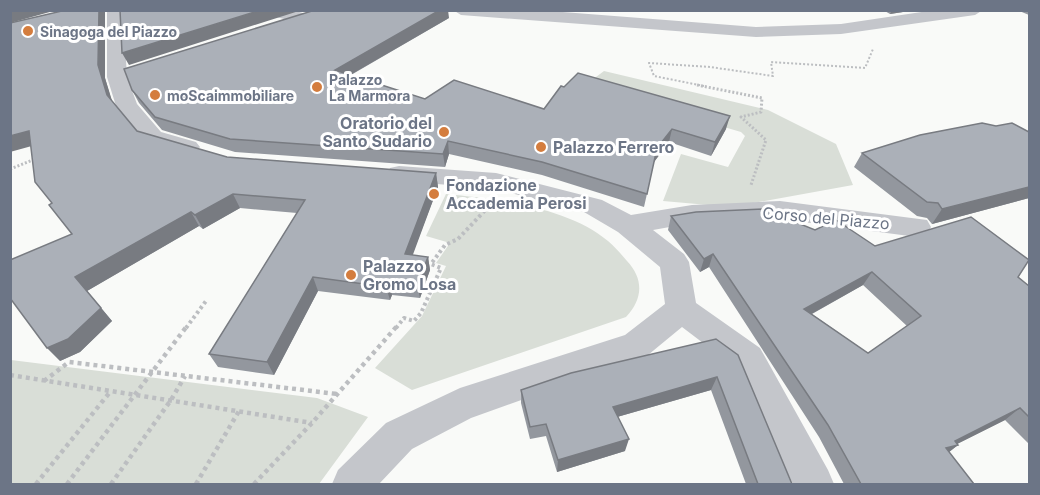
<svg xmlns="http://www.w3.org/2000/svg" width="1040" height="495" font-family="Inter,sans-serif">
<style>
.green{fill:#d9ded7}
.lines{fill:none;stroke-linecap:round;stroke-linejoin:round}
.path-far3{stroke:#bcbec1;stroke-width:2;stroke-dasharray:2 2;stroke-linecap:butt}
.path-far2{stroke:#bcbec1;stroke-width:3;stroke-dasharray:2 2;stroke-linecap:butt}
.path-far1{stroke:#bcbec1;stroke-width:4;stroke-dasharray:3 3;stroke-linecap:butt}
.path{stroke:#bcbec1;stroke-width:4.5;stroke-dasharray:4 4;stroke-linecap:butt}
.street{fill:#c4c6cb;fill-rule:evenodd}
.wall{fill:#93979e;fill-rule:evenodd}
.shaded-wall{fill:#787b81}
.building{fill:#abb0b8;stroke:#787b81;stroke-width:1.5;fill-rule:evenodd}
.poi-dot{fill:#d47d3e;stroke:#fff;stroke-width:2}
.labels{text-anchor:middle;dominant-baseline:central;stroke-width:6;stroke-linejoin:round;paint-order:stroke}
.far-poi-label{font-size:14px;font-weight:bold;fill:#6c7586;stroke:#fff;text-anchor:start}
.poi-label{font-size:16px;font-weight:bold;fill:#6c7586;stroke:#fff;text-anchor:start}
.street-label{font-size:16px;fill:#6c7586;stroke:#fff}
</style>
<rect width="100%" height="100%" fill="#f9faf8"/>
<!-- green -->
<path class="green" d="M604 71 768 110 836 144 853 185 731 207 663 201 681 154 728 167 745 136 741 132 584 86Z
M446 194C496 199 568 207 608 241 615 247 621 254 627 261 644 279 643 299 626 317L412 390 375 368 422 316 446 266 436 263 450 243 426 236Z
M11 360 317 398 368 417 319 484H11Z"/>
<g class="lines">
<!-- path-far3 -->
<path class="path-far3" d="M704 86 654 76 649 63 710 67 773 76 771 62 865 68 873 49"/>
<!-- path-far2 -->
<path class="path-far2" d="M697 85 762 98 761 112 741 117 766 140 751 185
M10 169 38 158"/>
<!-- path-far1 -->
<path class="path-far1" d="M186 328 206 301
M396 328 404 318 414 321 421 313 441 268 431 264 445 245 458 239 491 204"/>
<!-- path -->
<path class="path" d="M10 375 312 423
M44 381 69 362 337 394
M36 484 110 392
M67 484 187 326
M111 484 171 400 185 376
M196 484 239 411
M254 484 312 423 397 326"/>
<!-- street -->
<path class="street" d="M107 10H123L127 77 137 104 161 132 196 142 200 147 196 152 188 154 145 142 116 106 107 77Z
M262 10H292L310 15 313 19 310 23 304 24 264 14Z
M453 10H537L756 27 841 24 935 10H983L975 15 841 34 756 37 461 15Z
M399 166 496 173 602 200 631 215 692 205 780 201 927 220 931 227 927 234 917 237 780 219 692 223 653 230 684 254 689 262 696 303 760 348 828 470 834 484H793L736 368 682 327 648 355 471 418 412 449 379 484H332L338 470 386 423 460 388 625 335 665 304 660 267 618 232 584 212 496 189 390 180 387 174 390 168Z"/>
</g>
<!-- wall -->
<path class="wall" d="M66 10H105V78L112 102 137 131 227 157 436 173 438 187 412 255 428 257 430 270 420 298 392 295 390 300 318 291 274 375 218 367 209 354 297 213 240 208 203 229 199 226 87 291 112 321 80 352 60 361 72 234 52 203 31 146Z
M883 10H916L890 14Z
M1017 10H1029V15Z
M449 18 351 75 425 99 544 109 726 129 711 156 669 142 654 162 644 207 542 175 449 154 445 167 235 152 162 130 139 103 132 90Z
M996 126 1029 132V198L932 224 927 218 917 216 854 167 862 153Z
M671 216 815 230 875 246 1018 277 1029 286V444L1005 420 957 444 958 445 949 452 974 484H844L819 437 709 267 700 272 668 230ZM863 285 907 326 868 353 812 314Z
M716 339 792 484H746L711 390 617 417 625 451 557 472 546 436 530 439 521 403V390Z"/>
<!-- shaded-wall -->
<path class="shaded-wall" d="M10 10H57L10 23Z
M99 10H105V78L114 107 107 95 98 65Z
M261 10H302L129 65 122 53Z
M440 10H448L449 18 338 82 335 70Z
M892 10H916L890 14Z
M730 116 726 129 711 156 715 142Z
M672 129 669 142 654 162 644 207 657 148Z
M29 131 39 144 10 152V136Z
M448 141 449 154 445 167 443 154Z
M436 173 438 187 408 268 405 254Z
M1029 187V198L932 224 942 209Z
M233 194 240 208 203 229 195 215Z
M191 212 199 226 87 291 112 321 80 352 60 361 47 348 75 277Z
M713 254 709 267 700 272 704 259Z
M428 257 430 270 420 298 417 285Z
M872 272 863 285 797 322 804 309Z
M313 277 318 291 274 375 267 362Z
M389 282 392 295 390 300 386 287Z
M717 377 711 390 610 419 613 407Z
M1020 408 1005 420 953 446 958 445 944 456 932 459 955 441Z
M629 439 625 451 557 472 558 460Z"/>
<!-- building -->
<path class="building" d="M66 10H99L98 65 107 95 137 131 227 157 436 173 405 254 428 257 417 285 389 282 386 287 313 277 267 362 209 354 305 200 233 194 195 215 191 212 75 277 101 308 68 339 47 348 10 298V260L72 234 49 205 52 203 35 182 29 131 10 136V23Z
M120 10H261L122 53Z
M315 10H440L335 70 425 99 454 80 544 109 561 86 564 87 578 73 730 116 715 142 672 129 657 148 647 194 542 162 448 141 443 154 230 139 155 117 132 90 124 69Z
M982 123 996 126 1012 123 1029 132V187L942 209 938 203 927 202 862 153 920 135Z
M763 209 815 230 836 220 875 246 971 217 1029 260 1018 277 1029 286V417L1020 408 955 441 958 445 946 448 974 484H861L828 425 713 254 704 259 671 216 696 212ZM872 272 921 316 868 353 804 309Z
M716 339 738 355 792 484H758L717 377 613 407 629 439 558 460 546 424 530 427 521 390 571 373Z"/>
<!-- markers -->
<g class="poi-dot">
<circle cx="28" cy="31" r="6"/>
<circle cx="317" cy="87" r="6"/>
<circle cx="155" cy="95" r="6"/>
<circle cx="444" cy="132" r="6"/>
<circle cx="541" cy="147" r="6"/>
<circle cx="434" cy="194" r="6"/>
<circle cx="351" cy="275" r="6"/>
</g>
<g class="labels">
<!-- far-poi labels -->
<g class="far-poi-label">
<text x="40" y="31">Sinagoga del Piazzo</text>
<text x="329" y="79">Palazzo<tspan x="329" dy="16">La Marmora</tspan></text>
<text x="167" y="95">moScaimmobiliare</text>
</g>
<!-- poi labels -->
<g class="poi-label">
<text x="432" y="123" text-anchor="end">Oratorio del<tspan x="432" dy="18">Santo Sudario</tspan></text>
<text x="553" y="147">Palazzo Ferrero</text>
<text x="446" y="185">Fondazione<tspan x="446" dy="18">Accademia Perosi</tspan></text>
<text x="363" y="266">Palazzo<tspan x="363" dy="18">Gromo Losa</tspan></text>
</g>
<!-- street labels -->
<g class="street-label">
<text transform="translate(826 218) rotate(5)">Corso del Piazzo</text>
</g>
</g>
<!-- border -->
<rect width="1040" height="495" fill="none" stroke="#6c7586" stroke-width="24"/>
</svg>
